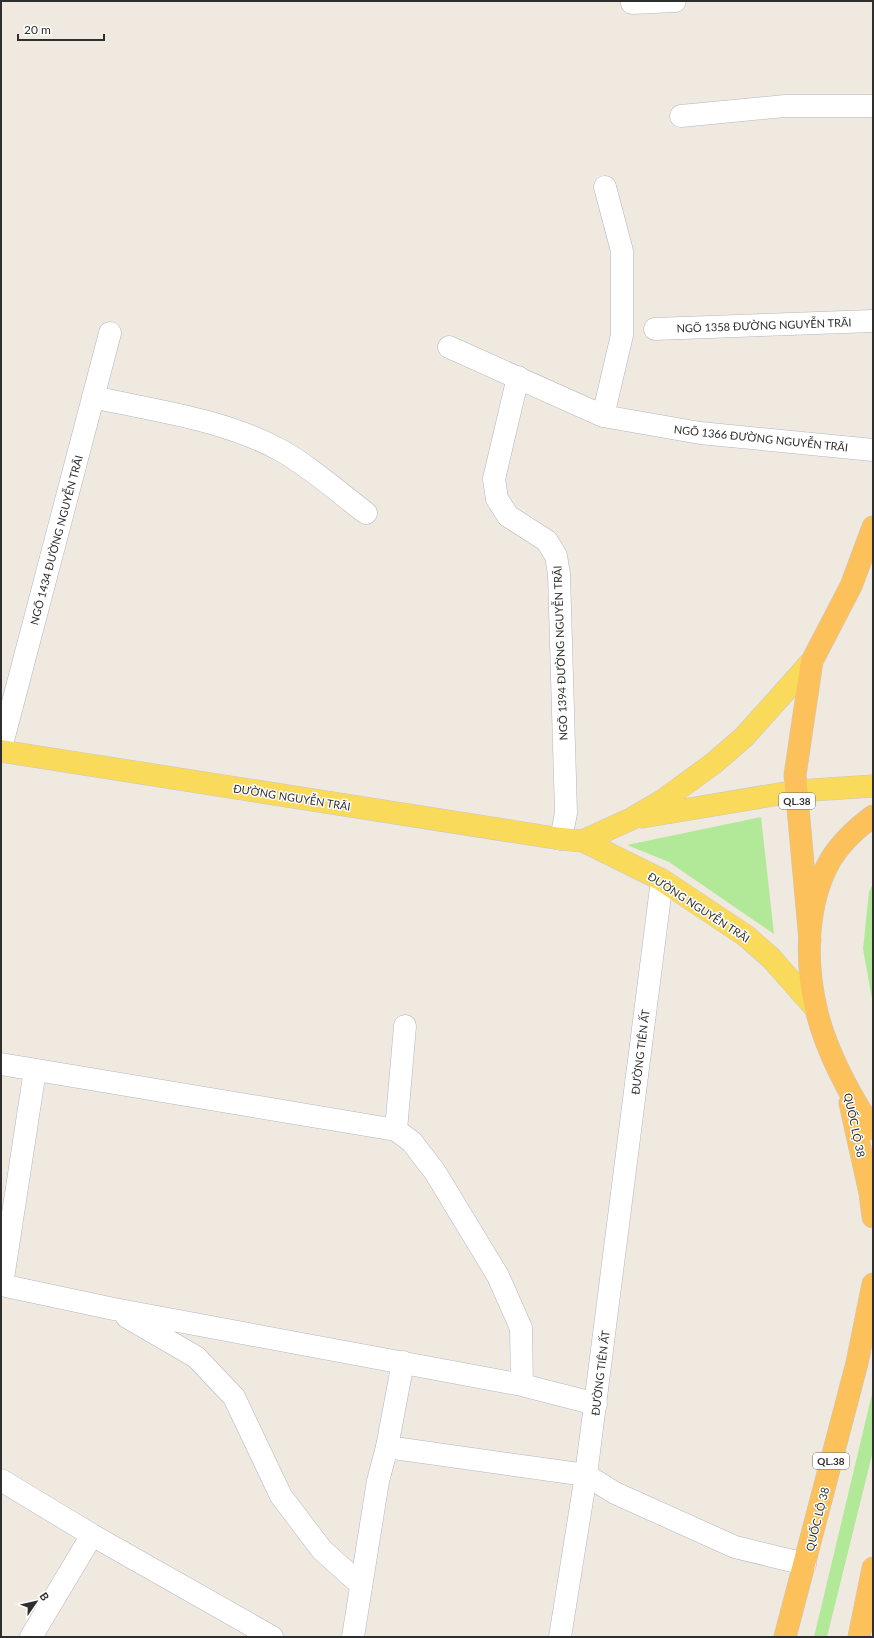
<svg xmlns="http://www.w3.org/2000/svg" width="874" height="1638" font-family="Lato,sans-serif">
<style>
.green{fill:#b2e999}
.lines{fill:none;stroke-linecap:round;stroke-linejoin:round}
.minor-casing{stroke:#b4b5c1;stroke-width:23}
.tertiary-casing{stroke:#b4b5c1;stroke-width:23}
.primary-casing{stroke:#c9c9c9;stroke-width:23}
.trunk-casing{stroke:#c9c9c9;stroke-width:23}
.minor{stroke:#fff;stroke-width:22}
.tertiary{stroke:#fff;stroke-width:22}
.primary{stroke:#f9da5b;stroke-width:22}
.trunk{stroke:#fcc15b;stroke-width:22}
.labels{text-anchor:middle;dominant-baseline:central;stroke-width:3;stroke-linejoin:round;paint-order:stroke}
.shield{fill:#fff;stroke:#6d6d6d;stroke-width:1}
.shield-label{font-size:10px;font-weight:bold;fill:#2e2e2e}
.street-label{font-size:11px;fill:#2e2e2e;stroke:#fff}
</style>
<rect width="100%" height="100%" fill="#efe9e0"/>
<!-- green -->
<path class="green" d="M761 817 774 934 669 862 627 845Z
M873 883V1004L863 949 869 892Z
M873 1390V1451L827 1637H814Z"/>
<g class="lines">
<defs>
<path id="minor" d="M632 3 675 1
M681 116 785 106H873
M655 329 873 321
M449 347 603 416 700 433 873 450
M518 377 494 479 497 499 508 516 547 541 556 556 559 574 566 813 561 839
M93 397C156 411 223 419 280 450 311 467 338 492 366 513
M603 416 622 335V251L605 187
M1 748 110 333
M1 1064 396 1130 412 1142 435 1172 498 1276 521 1328 522 1385
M396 1130 405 1026
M1 1285 114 1309 522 1385 596 1404
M2 1285 35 1070
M127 1317 196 1357 234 1397 281 1496 322 1550 361 1585
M387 1447 403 1362
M1 1480 92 1535 272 1637
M31 1637 92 1535
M560 1637 586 1475 615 1493 735 1547 805 1564"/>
<path id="tertiary" d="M353 1637 378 1481 387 1447 586 1475 662 880"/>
<path id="primary" d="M1 751 561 839 583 841 662 880 746 936 771 958 816 1009
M642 817 797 791 873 786
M583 841 631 819 662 801 714 763 744 737 812 661"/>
<path id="trunk" d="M873 816C858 827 841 843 831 859 806 902 805 961 816 1008 824 1046 850 1097 873 1129
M810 941 795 775 812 661 851 586 873 527
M850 1103 870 1193 873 1217
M785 1637 857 1363 873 1284
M859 1637 873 1568"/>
</defs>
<!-- minor casing -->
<use href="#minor" class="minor-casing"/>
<!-- tertiary casing -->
<use href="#tertiary" class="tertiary-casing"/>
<!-- primary casing -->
<use href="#primary" class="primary-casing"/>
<!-- trunk casing -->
<use href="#trunk" class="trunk-casing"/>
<!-- minor -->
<use href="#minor" class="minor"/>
<!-- tertiary -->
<use href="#tertiary" class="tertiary"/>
<!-- primary -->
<use href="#primary" class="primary"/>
<!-- trunk -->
<use href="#trunk" class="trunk"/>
</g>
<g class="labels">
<!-- shield labels -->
<g class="shield">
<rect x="779" y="793" width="36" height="16" rx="3"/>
<rect x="813" y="1453" width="36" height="16" rx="3"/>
</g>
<g class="shield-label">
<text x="797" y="801">QL.38</text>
<text x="831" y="1461">QL.38</text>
</g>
<!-- street labels -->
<g class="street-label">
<text transform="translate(764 325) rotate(-2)">NGÕ 1358 ĐƯỜNG NGUYỄN TRÃI</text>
<text transform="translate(761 438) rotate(6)">NGÕ 1366 ĐƯỜNG NGUYỄN TRÃI</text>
<text transform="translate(56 540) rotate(-75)">NGÕ 1434 ĐƯỜNG NGUYỄN TRÃI</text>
<text transform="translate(560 653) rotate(-92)">NGÕ 1394 ĐƯỜNG NGUYỄN TRÃI</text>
<text transform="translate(292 797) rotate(9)">ĐƯỜNG NGUYỄN TRÃI</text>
<text transform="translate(699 907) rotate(33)">ĐƯỜNG NGUYỄN TRÃI</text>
<text transform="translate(640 1052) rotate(-83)">ĐƯỜNG TIÊN ẤT</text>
<text transform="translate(855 1125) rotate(78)">QUỐC LỘ 38</text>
<text transform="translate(600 1373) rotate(-83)">ĐƯỜNG TIÊN ẤT</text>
<text transform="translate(817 1519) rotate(-76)">QUỐC LỘ 38</text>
</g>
</g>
<!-- border -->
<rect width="874" height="1638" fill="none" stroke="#2e2e2e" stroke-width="4"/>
<!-- north arrow -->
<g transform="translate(36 1602) rotate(56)" stroke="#ffffff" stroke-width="3" paint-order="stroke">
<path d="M0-3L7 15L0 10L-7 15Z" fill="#2e2e2e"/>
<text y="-6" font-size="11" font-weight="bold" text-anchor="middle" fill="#2e2e2e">B</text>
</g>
<!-- scale -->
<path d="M18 34v6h86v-6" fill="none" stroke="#2e2e2e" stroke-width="2"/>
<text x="24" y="34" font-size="12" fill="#2e2e2e" stroke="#ffffff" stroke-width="3" paint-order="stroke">20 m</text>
</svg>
